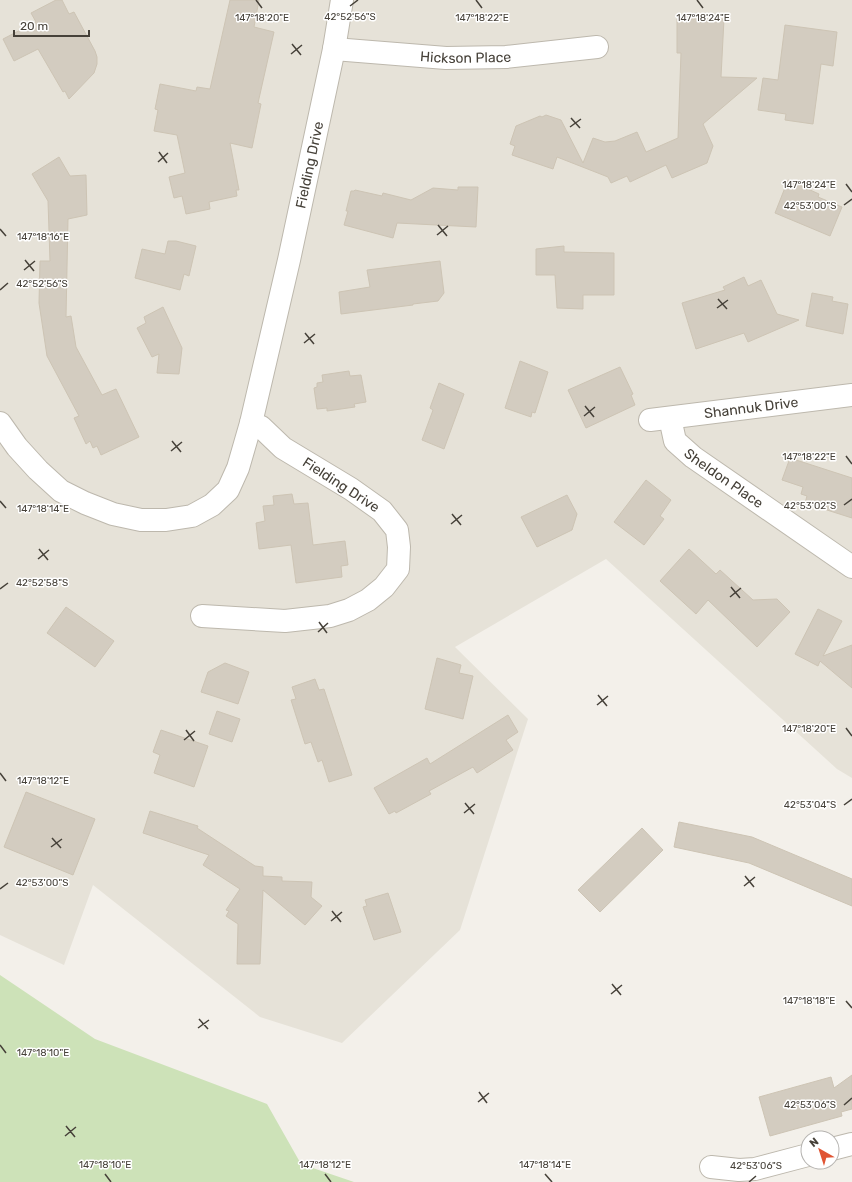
<svg xmlns="http://www.w3.org/2000/svg" width="852" height="1182" font-family="Rubik,sans-serif">
<style>
.residential{fill:#e6e2d8}
.green{fill:#cde2b8}
.building{fill:#d3ccc0;stroke:#cdc4b4}
.lines{fill:none;stroke-linecap:round;stroke-linejoin:round}
.street-casing{stroke:#bdb8ad;stroke-width:24}
.street{stroke:#fff;stroke-width:22}
.ticks{fill:none;stroke:#464139;stroke-width:1.5}
.labels{text-anchor:middle;dominant-baseline:central;stroke-width:3;stroke-linejoin:round;paint-order:stroke}
.street-label{font-size:14px;fill:#464139;stroke:#fff}
.ticks-label{font-size:10px;text-anchor:middle;fill:#464139;stroke:#fff;stroke-width:3;stroke-linejoin:round;paint-order:stroke}
</style>
<rect width="100%" height="100%" fill="#f3f0ea"/>
<!-- residential -->
<path class="residential" d="M0 0H852V778L837 769 606 559 455 647 528 719 460 930 342 1043 260 1017 93 885 64 965 0 935Z"/>
<!-- green -->
<path class="green" d="M0 975 95 1039 267 1104 301 1164 354 1182H0Z"/>
<!-- building -->
<path class="building" d="M56 0H62L69 14 74 12 95 51 97 57V64L94 73 69 99 65 91 63 92 38 49 14 61 3 39 36 22 31 13Z
M230 0H259L254 27 274 32 258 103 261 104 252 148 230 143 239 190H236L237 196 209 202 210 209 186 214 182 196 174 198 169 177 185 173 177 135 154 131 158 110 155 109 160 84 196 91 197 87 210 89Z
M677 19H724L721 77 757 78 703 124 713 146 707 163 672 178 666 165 630 182 627 176 611 183 608 177 557 157 553 169 512 155 515 146 510 144 516 126 540 116 542 117 546 115 561 120 583 163 593 138 605 142 615 141 637 132 646 152 678 138 681 53H677Z
M785 25 837 32 833 66 821 64 813 124 785 120 786 114 758 110 763 78 778 80Z
M59 157 70 176 86 175 87 215 68 219 66 317 71 316 76 347 102 395 116 389 139 437 101 455 97 446 93 448 90 441 86 444 74 418 79 416 47 356 39 303 40 261H50L48 201 32 174Z
M788 180 819 194 818 197 842 207 830 236 775 213Z
M458 187H478L476 227 397 223 393 238 344 225 348 211H346L351 191H354L355 190 382 196 383 193 411 200 433 188 458 190Z
M168 241H176L196 246 189 276 184 274 180 290 135 278 142 249 165 254Z
M564 246V252L614 253V295H583V309L557 308 555 275H536V249Z
M440 261 444 293 438 301 413 304V305L341 314 339 292 370 287 367 270Z
M744 277 748 286 761 280 777 314 799 320 748 342 744 333 696 349 682 303 725 290 723 287Z
M812 293 833 297 832 301 848 304 843 334 806 326Z
M163 307 182 348 179 374 157 373 159 354 152 357 137 328 146 323 144 317Z
M520 361 548 372 535 413 532 412 531 417 505 408Z
M620 367 633 394 631 395 635 405 586 428 568 390Z
M349 371 350 376 361 375 366 402 354 404 355 407 327 411V408L317 409 314 388 317 387V383L323 382 322 375Z
M439 383 464 394 444 449 422 440 433 410 430 408Z
M790 458 852 478V518L805 503 807 496 801 494 803 487 782 480Z
M646 480 671 500 660 516 664 519 644 545 614 522Z
M292 494 294 504 308 503 313 545 345 541 348 565 341 566 342 577 296 583 291 545 259 549 256 523 265 521 263 506 274 505 273 496Z
M567 495 577 514 572 530 537 547 521 517Z
M689 549 716 574 720 570 753 600 777 599 790 612 757 647 708 600 696 614 660 581Z
M66 607 114 641 95 667 47 633Z
M818 609 842 621 823 656 852 645V688L820 661 818 666 795 654Z
M437 658 461 665 459 673 473 676 463 719 425 709Z
M225 663 249 672 238 704 201 692 208 672Z
M315 679 319 690 324 689 352 775 329 782 322 760 318 762 311 742 305 744 291 700 296 699 292 687Z
M217 711 240 719 232 742 209 734Z
M508 715 518 732 506 740 513 750 477 773 473 767 429 791 431 794 396 813 395 811 389 814 374 788 427 758 430 764Z
M161 730 208 746 194 787 154 773 160 755 153 752Z
M26 792 95 819 73 875 4 847Z
M150 811 198 826 197 828 255 866 263 867V876L282 877V881L312 882 311 897 322 906 305 925 263 890 260 964H237L238 924 226 916 229 911 226 910 240 889 203 865 209 855 143 833Z
M679 822 752 837 852 879V906L749 863 674 847Z
M642 828 663 850 600 912 578 890Z
M388 893 401 932 374 940 363 907 367 906 365 900Z
M852 1075V1109L841 1112 842 1116 770 1136 759 1097 831 1077 834 1088Z"/>
<g class="lines">
<defs>
<g id="street">
<path id="s1" d="M334 49 446 58 506 57 597 47"/>
<path id="s2" d="M670 418 675 441 693 457 852 567"/>
<path id="s3" d="M650 420 852 395"/>
<path id="s4" d="M0 423 17 447 38 470 61 491 85 503 113 514 141 520H166L192 516 212 505 228 490 238 468 251 423 289 260 334 49 342 0"/>
<path d="M202 616 285 621 330 616 349 610 368 600 384 587 398 569 399 547 397 530 382 511 351 489 283 448 261 427 251 423"/>
<path d="M832 1149 852 1144"/>
<path d="M711 1167 739 1170 755 1169 808 1155"/>
</g>
</defs>
<!-- street casing -->
<use href="#street" class="street-casing"/>
<!-- street -->
<use href="#street" class="street"/>
</g>
<!-- ticks -->
<path class="ticks" d="M256 0 262 8M476 0 482 8M697 0 703 8M350 6 358 0M292 44 301 55M291 54 302 45M571 118 580 128M570 127 581 119M159 152 167 163M158 162 168 153M846 184 852 192M844 205 852 199M438 225 447 236M0 229 6 236M437 235 448 226M25 260 34 271M24 270 35 261M0 290 8 283M718 299 727 309M717 308 728 300M305 333 314 344M304 343 315 334M585 406 594 417M584 416 595 407M172 441 181 452M171 451 182 442M846 456 852 464M0 501 6 508M844 505 852 499M452 514 461 525M451 524 462 515M39 549 48 560M38 559 49 550M731 587 740 598M0 589 8 583M730 597 741 588M319 622 327 633M318 632 328 623M598 695 607 706M597 705 608 696M846 728 852 736M186 730 194 741M184 740 195 731M0 773 6 781M465 803 474 814M844 805 852 799M464 813 475 804M52 838 61 848M51 847 62 839M745 876 754 887M744 886 755 877M0 889 8 883M332 911 341 922M331 921 342 912M612 984 621 995M611 994 622 985M846 1001 852 1008M199 1019 208 1029M198 1028 209 1020M0 1045 6 1053M479 1092 487 1103M478 1102 489 1093M844 1105 852 1098M66 1126 75 1137M65 1136 76 1127M105 1174 111 1182M325 1174 331 1182M545 1174 552 1182M749 1182 756 1176"/>
<g class="labels">
<!-- street labels -->
<g class="street-label">
<text stroke="none"><textPath href="#s1" startOffset="132">Hickson Place</textPath></text>
<text stroke="none"><textPath href="#s4" startOffset="609">Fielding Drive</textPath></text>
<text stroke="none"><textPath href="#s3" startOffset="102">Shannuk Drive</textPath></text>
<text stroke="none"><textPath href="#s2" startOffset="85">Sheldon Place</textPath></text>
<text transform="translate(341 485) rotate(33)">Fielding Drive</text>
</g>
</g>
<g class="ticks-label">
<text x="350" y="20">42°52'56"S</text>
<text x="482" y="21">147°18'22"E</text>
<text x="703" y="21">147°18'24"E</text>
<text x="262" y="21">147°18'20"E</text>
<text x="809" y="188">147°18'24"E</text>
<text x="810" y="209">42°53'00"S</text>
<text x="43" y="240">147°18'16"E</text>
<text x="42" y="287">42°52'56"S</text>
<text x="809" y="460">147°18'22"E</text>
<text x="810" y="509">42°53'02"S</text>
<text x="43" y="512">147°18'14"E</text>
<text x="42" y="586">42°52'58"S</text>
<text x="809" y="732">147°18'20"E</text>
<text x="43" y="784">147°18'12"E</text>
<text x="810" y="808">42°53'04"S</text>
<text x="42" y="886">42°53'00"S</text>
<text x="809" y="1004">147°18'18"E</text>
<text x="43" y="1056">147°18'10"E</text>
<text x="810" y="1108">42°53'06"S</text>
<text x="105" y="1168">147°18'10"E</text>
<text x="325" y="1168">147°18'12"E</text>
<text x="545" y="1168">147°18'14"E</text>
<text x="756" y="1169">42°53'06"S</text>
</g>
<!-- north arrow -->
<g transform="translate(820 1150) rotate(321)"><circle r="19" fill="#ffffff" stroke="#b5b3b0"/>
<path d="M0-3L7 15L0 10L-7 15Z" fill="#e05433"/>
<text y="-6" font-size="11" font-weight="bold" text-anchor="middle" fill="#464139">N</text>
</g>
<!-- scale -->
<path d="M14 30v6h75v-6" fill="none" stroke="#464139" stroke-width="2"/>
<text x="20" y="30" font-size="12" fill="#464139" stroke="#ffffff" stroke-width="3" paint-order="stroke">20 m</text>
</svg>
